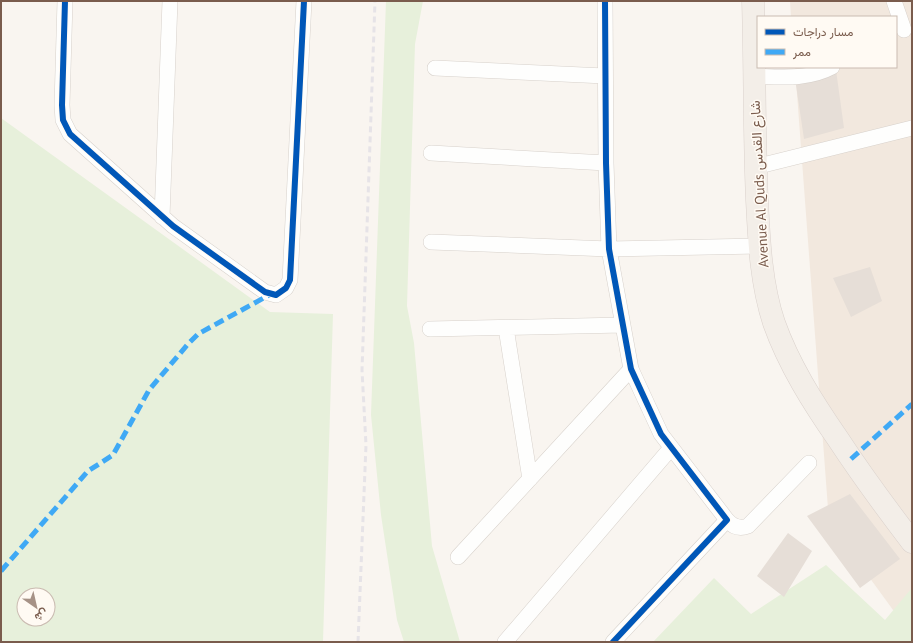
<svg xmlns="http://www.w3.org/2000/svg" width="913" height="643" font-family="'PT Sans',Vazirmatn,sans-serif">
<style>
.residential{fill:#f2e8de}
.green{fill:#e7f0db;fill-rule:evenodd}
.building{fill:#e6ded7}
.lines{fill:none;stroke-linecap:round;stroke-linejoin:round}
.street-casing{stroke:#d7d1cb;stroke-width:16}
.primary-casing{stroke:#dad1cc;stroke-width:23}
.street{stroke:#fefefd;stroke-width:15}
.primary{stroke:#f3eee8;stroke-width:22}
.rail{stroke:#e6e3e7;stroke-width:3;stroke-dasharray:6 4;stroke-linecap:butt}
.quiet{stroke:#3fa9f5;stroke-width:5;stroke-dasharray:10 5;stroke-linecap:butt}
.cycleway-casing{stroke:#fffaf3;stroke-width:8}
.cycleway{stroke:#0057b8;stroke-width:6}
.labels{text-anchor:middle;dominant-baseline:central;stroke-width:3;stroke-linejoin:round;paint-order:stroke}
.street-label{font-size:14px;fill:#7a5c4d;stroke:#fffaf3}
</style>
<rect width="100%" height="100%" fill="#f9f5f0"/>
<!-- residential -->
<path class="residential" d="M790 1H912V636L829 522 795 67H896V17H791Z"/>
<!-- green -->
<path class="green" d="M386 1H423L415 44 407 306 414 343 432 546 460 642H404L397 620 381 515 371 415Z
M1 118 270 312 333 314 323 642H3L1 639ZM24 595H48V619H24Z
M826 565 885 620 911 589 912 591V642H653L714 578 751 614Z"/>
<!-- building -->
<path class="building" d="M836 70 844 128 804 139 796 85Z
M870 267 882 301 851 317 833 278Z
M850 494 900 559 860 588 807 516Z
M788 533 812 551 784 597 757 576Z"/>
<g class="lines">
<defs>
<path id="street" d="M65 1 62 105 63 120 70 134 173 226 265 292 276 295 286 288 290 280 304 1
M605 1 606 163 609 249 631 369 661 434 727 520 613 642
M894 1 904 30
M435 68 605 76
M754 76C781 77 808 80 832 67
M431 153 606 163
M755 167 912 128
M162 217 170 1
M431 242 609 249 759 246
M506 328 530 479
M430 329 623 325
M727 520C733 527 740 529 748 526L809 463
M458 557 631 369
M505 642 671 448"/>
<path id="primary" d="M753 1C755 67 754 134 757 200 759 241 761 284 774 323 789 365 813 403 838 439 861 474 886 508 912 542"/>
</defs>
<!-- street casing -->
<use href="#street" class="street-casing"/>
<!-- primary casing -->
<use href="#primary" class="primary-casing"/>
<!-- street -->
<use href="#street" class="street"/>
<!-- primary -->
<use href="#primary" class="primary"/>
<!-- rail -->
<path class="rail" d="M358 642 366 445 362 370 375 1"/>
<!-- quiet -->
<path class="quiet" d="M851 459 912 404
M1 571 88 471 113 455 149 390 188 344 198 334 271 294"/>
<defs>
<path id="cycleway" d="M65 1 62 105 63 120 70 134 173 226 265 292 276 295 286 288 290 280 304 1
M605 1 606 163 609 249 631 369 661 434 727 520 613 642"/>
</defs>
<!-- cycleway casing -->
<use href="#cycleway" class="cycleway-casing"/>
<!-- cycleway -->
<use href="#cycleway" class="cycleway"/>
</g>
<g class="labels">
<!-- street labels -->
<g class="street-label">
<text transform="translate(759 184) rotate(-93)">Avenue Al Quds شارع القدس</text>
</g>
</g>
<!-- border -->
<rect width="913" height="643" fill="none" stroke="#7a5c4d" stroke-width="4"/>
<!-- legend -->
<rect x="757" y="16" width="140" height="52" fill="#fffaf3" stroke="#cabbb1"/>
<rect x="765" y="29" width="20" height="6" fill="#0057b8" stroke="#cabbb1"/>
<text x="793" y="36" font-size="12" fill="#7a5c4d">مسار دراجات</text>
<rect x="765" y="49" width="20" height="6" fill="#3fa9f5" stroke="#cabbb1"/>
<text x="793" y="56" font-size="12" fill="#7a5c4d">ممر</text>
<!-- north arrow -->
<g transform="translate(36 607) rotate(146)"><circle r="19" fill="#fffaf3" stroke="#cabbb1"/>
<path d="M0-3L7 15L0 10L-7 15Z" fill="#a69286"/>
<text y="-6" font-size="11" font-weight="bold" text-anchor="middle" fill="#7a5c4d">ش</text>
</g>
</svg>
